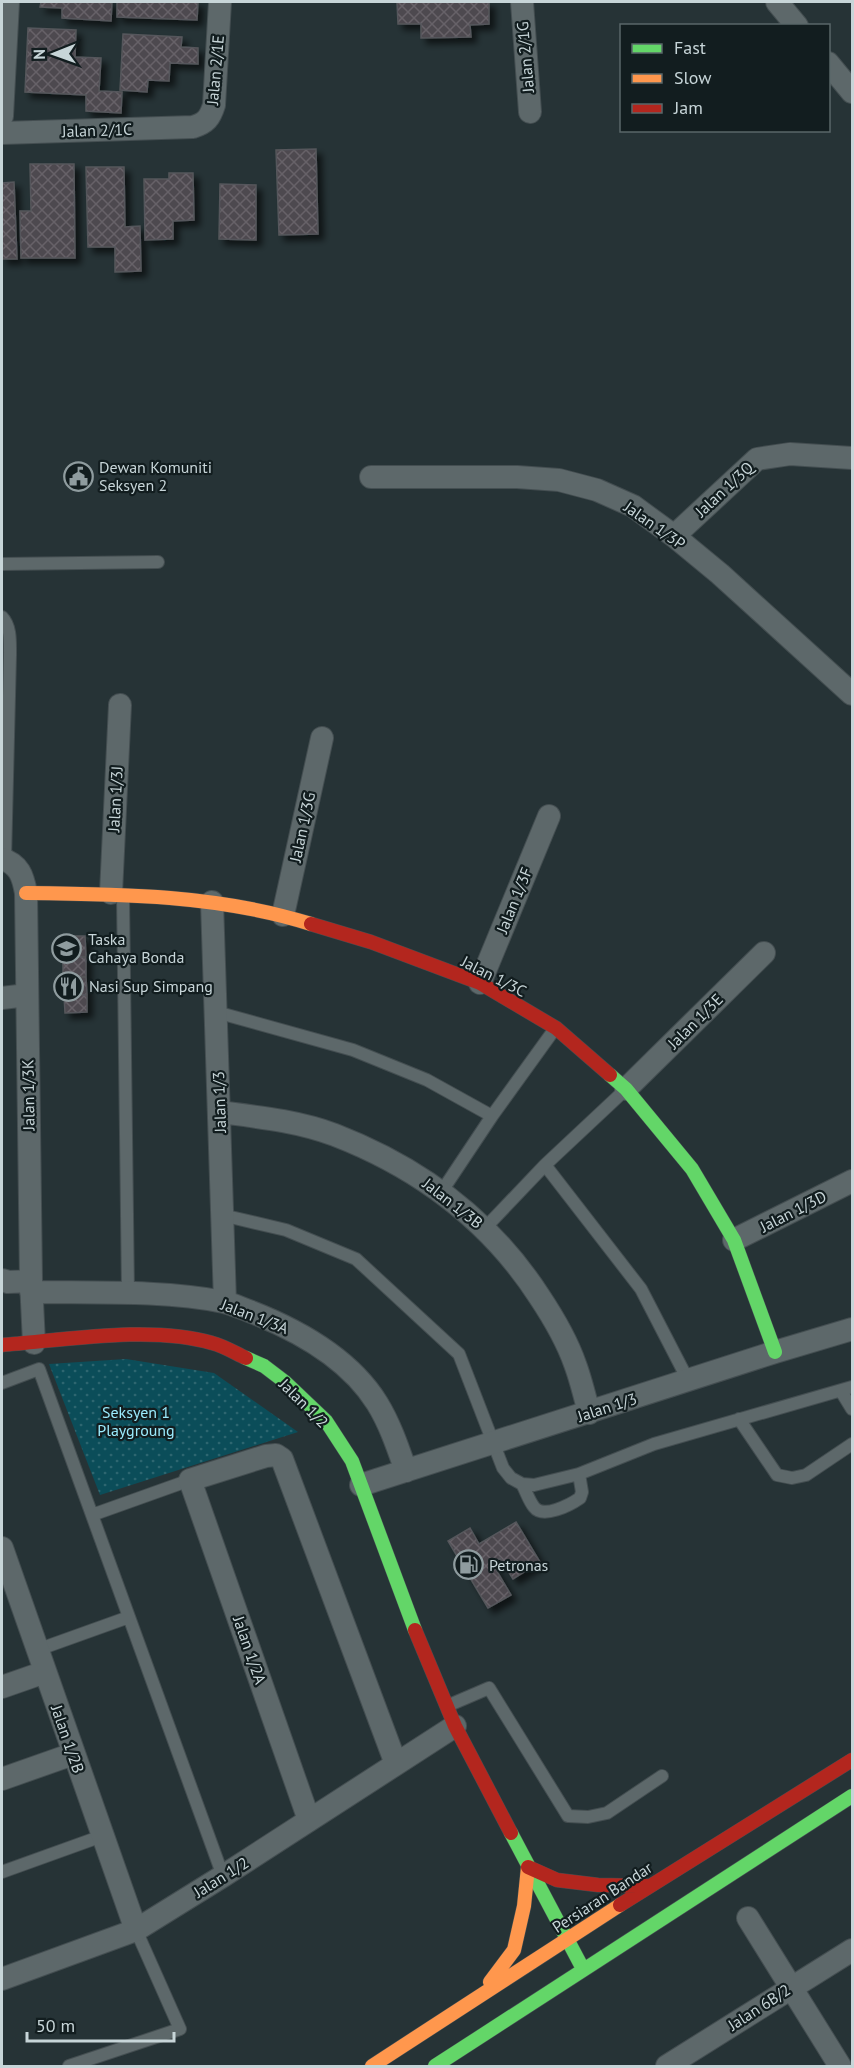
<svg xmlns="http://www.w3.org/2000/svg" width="854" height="2068" font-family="'PT Sans',sans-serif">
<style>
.grass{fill:url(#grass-dots)}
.building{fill:url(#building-cross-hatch);stroke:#55575b;stroke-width:1.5;filter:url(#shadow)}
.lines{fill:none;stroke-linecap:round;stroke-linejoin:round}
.lane-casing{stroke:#444e51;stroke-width:14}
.street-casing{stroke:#444e51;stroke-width:24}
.fast-casing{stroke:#444e51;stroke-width:15}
.slow-casing{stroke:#444e51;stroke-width:15}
.jam-casing{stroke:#444e51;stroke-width:15}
.lane{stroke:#5d686a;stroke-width:12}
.street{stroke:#5d686a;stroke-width:22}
.fast{stroke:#63d668;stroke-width:14}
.slow{stroke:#ff974d;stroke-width:14}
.jam{stroke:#b3261e;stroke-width:14}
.labels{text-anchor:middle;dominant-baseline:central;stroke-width:4.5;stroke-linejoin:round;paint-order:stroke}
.street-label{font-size:16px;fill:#c7d5d8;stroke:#121d1f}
.poi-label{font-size:16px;fill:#c7d5d8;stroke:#121d1f;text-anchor:start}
.park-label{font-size:16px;fill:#9bebfd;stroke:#121d1f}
</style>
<defs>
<pattern id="grass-dots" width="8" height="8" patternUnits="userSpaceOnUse" patternTransform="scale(1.5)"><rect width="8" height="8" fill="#0b4d59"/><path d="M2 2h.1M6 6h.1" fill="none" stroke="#2d6670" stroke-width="1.8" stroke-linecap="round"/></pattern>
<pattern id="building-cross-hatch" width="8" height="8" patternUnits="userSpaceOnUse" patternTransform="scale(1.5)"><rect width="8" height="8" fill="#4e484f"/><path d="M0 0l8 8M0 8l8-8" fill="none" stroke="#666268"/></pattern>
<filter id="shadow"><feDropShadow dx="5.5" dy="5.5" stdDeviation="3" flood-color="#0009"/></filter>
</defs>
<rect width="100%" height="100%" fill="#263336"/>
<!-- grass -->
<path class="grass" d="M126 1359 214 1373 298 1432 100 1495 49 1364Z"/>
<!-- building -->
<path class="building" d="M41 2H112L111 21 62 18V8L40 7Z
M117 2H198L197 20 117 17Z
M397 2H489V24L470 25 471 37 421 38V24H398Z
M28 28 76 30 75 57 101 58 99 91 122 92 121 113 86 111V95L25 92Z
M123 34 182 37 181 47 198 48V64L170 63 169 81 148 80 147 92 120 90Z
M316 149 318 234 279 235 276 150Z
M30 164H74L75 258H21L20 211H31Z
M86 167H124L125 227 140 226 141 271 115 272V247H88Z
M169 173H193L194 220 173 221V239L145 240 144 179H169Z
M14 182 17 259H2V183Z
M220 184 256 185V240L219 239Z
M63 936H85L86 957H63Z
M63 957H86V977H63Z
M63 977H86L87 995H64Z
M64 995H87V1012L65 1013Z
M516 1522 540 1562 513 1579 500 1558 492 1563 511 1595 488 1608 448 1541 470 1528 479 1544Z"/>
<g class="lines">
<defs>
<path id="lane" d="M2 564 158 562
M2 617C11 626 10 642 10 655L5 860
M123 896 128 1294
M216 1012 353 1050 427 1080 492 1116
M545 1165 641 1289 688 1380
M442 1191 492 1116 554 1030
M222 1215 286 1230 356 1259 459 1354 503 1468 511 1478 522 1484 534 1485 579 1474 654 1444 852 1387
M485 1228 545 1165 625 1090
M2 1383 39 1369 223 1876
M841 1391 852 1409
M739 1419 777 1475 792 1478 806 1475 852 1444
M522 1484C526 1491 529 1501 534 1507 543 1519 570 1505 580 1498L582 1492 579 1474
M92 1515 190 1480
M37 1650 129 1617
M447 1706 489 1688 568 1816 588 1817 607 1813 662 1776
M2 1872 102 1836
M69 2066 180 2029 136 1930"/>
<path id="street" d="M522 2 530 112
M777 2 797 26
M828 63 852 92
M2 116 8 2
M2 133 193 127C206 123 210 118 214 105L220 2
M371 477H517L559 480 597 490 633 506 674 536 720 574 852 694
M674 536 757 459 790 454 852 458
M2 859C19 864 23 876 26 893L31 1281 34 1343
M111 893 120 705
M212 902 225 1302
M283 915 322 738
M480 983 549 816
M2 998 27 995
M626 1089 764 953
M219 1112C258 1117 298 1121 335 1135 420 1168 489 1219 539 1296 553 1317 567 1341 575 1364 581 1380 585 1397 589 1413
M734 1240 852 1181
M2 1280 8 1282 31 1281
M31 1292C93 1293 164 1290 224 1302 232 1304 241 1308 249 1311 298 1330 349 1358 377 1403 390 1424 398 1448 406 1471
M361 1485 775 1352 852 1329
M2 1548 136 1930
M2 1687 45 1672
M2 1779 73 1754
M309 1820 190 1480 266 1456 276 1455 282 1459 396 1764
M748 1918 840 2066
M2 1979 136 1930 223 1876 455 1726
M667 2066 852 1950"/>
<path id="fast" d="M610 1075 626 1089 692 1169 734 1240 775 1352
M246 1358 264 1366 285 1382 326 1421 352 1461 415 1630
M511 1833 583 1969
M435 2066 852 1796"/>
<path id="slow" d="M26 893C122 894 219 895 311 924
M490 1982 514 1950 524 1906 528 1867
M372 2066 620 1905"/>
<path id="jam" d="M311 924 371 942 480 983 556 1028 610 1075
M2 1345C65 1340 152 1325 212 1343 224 1346 235 1353 246 1358
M415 1630 455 1726 511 1833
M528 1867 557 1880 598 1885 650 1886
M620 1905 852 1760"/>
</defs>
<!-- lane casing -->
<use href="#lane" class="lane-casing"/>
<!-- street casing -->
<use href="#street" class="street-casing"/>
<!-- fast casing -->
<use href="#fast" class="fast-casing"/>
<!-- slow casing -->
<use href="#slow" class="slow-casing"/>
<!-- jam casing -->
<use href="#jam" class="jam-casing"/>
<!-- lane -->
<use href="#lane" class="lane"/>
<!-- street -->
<use href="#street" class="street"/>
<!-- fast -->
<use href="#fast" class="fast"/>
<!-- slow -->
<use href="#slow" class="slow"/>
<!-- jam -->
<use href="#jam" class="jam"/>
</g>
<!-- icons -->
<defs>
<symbol id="civic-ring" viewBox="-11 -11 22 22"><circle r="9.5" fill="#121d1f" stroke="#8f9c9f" stroke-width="1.5"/><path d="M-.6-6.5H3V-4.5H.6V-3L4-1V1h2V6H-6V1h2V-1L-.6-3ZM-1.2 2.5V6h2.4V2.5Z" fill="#8f9c9f"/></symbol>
<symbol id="school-ring" viewBox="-11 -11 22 22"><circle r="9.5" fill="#121d1f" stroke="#8f9c9f" stroke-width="1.5"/><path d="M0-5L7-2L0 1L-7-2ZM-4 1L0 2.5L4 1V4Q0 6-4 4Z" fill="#8f9c9f"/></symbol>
<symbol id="restaurant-ring" viewBox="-11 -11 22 22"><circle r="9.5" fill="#121d1f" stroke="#8f9c9f" stroke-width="1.5"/><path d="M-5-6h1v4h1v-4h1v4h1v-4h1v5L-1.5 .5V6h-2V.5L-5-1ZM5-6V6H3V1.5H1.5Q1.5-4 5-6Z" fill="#8f9c9f"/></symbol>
<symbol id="fuel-ring" viewBox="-11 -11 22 22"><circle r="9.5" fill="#121d1f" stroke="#8f9c9f" stroke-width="1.5"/><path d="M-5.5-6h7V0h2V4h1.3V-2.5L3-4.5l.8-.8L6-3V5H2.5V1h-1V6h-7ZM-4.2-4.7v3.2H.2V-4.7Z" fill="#8f9c9f"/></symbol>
</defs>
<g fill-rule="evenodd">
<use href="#civic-ring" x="62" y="460" width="33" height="33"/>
<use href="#school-ring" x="50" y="932" width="33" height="33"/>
<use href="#restaurant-ring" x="52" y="970" width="33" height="33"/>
<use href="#fuel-ring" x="452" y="1548" width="33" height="33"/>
</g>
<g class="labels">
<!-- street labels -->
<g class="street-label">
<text transform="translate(525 57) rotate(-95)">Jalan 2/1G</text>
<text transform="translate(215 70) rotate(-85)">Jalan 2/1E</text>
<text transform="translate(97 130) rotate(-2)">Jalan 2/1C</text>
<text transform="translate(724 489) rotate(-43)">Jalan 1/3Q</text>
<text transform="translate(655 525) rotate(35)">Jalan 1/3P</text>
<text transform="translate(115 799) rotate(-87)">Jalan 1/3J</text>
<text transform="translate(302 827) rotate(-78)">Jalan 1/3G</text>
<text transform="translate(514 900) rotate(-68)">Jalan 1/3F</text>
<text transform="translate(494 976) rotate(27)">Jalan 1/3C</text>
<text transform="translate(695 1021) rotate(-45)">Jalan 1/3E</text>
<text transform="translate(28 1095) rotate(-91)">Jalan 1/3K</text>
<text transform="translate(219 1102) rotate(-92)">Jalan 1/3</text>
<text transform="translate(453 1203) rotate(38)">Jalan 1/3B</text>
<text transform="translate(793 1211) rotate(-27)">Jalan 1/3D</text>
<text transform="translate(255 1316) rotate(21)">Jalan 1/3A</text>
<text transform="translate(304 1403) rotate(45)">Jalan 1/2</text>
<text transform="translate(607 1407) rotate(-18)">Jalan 1/3</text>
<text transform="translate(250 1650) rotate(71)">Jalan 1/2A</text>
<text transform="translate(68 1739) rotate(71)">Jalan 1/2B</text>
<text transform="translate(221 1877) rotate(-32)">Jalan 1/2</text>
<text transform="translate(602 1897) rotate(-33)">Persiaran Bandar</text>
<text transform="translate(759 2007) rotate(-33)">Jalan 6B/2</text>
</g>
<!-- poi labels -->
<g class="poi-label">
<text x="99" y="467">Dewan Komuniti<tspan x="99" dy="18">Seksyen 2</tspan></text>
<text x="88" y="939">Taska<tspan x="88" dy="18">Cahaya Bonda</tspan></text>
<text x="89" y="986">Nasi Sup Simpang</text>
<text x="489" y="1565">Petronas</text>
</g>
<!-- park labels -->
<g class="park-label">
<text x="136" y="1412">Seksyen 1<tspan x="136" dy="18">Playgroung</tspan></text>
</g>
</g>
<!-- border -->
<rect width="854" height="2068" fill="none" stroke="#c7d5d8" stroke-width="6"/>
<!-- legend -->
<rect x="620" y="24" width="210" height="108" fill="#121d1f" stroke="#5a6769" stroke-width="1.5"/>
<rect x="632" y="44" width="30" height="9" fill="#63d668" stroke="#5a6769" stroke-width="1.5"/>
<text x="674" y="54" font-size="18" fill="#c7d5d8">Fast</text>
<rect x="632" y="74" width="30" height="9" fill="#ff974d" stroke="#5a6769" stroke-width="1.5"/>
<text x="674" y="84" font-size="18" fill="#c7d5d8">Slow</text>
<rect x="632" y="104" width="30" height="9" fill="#b3261e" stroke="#5a6769" stroke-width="1.5"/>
<text x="674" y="114" font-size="18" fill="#c7d5d8">Jam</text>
<!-- north arrow -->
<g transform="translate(54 54) rotate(269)" stroke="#121d1f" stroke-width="4.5" paint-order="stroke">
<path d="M0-4.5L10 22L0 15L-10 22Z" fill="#c7d5d8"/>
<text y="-9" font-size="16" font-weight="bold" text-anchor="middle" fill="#c7d5d8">N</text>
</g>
<!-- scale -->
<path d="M27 2032v9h147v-9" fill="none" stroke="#c7d5d8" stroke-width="3"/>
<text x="36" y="2032" font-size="18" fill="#c7d5d8" stroke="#121d1f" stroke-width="4.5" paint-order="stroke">50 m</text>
</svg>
